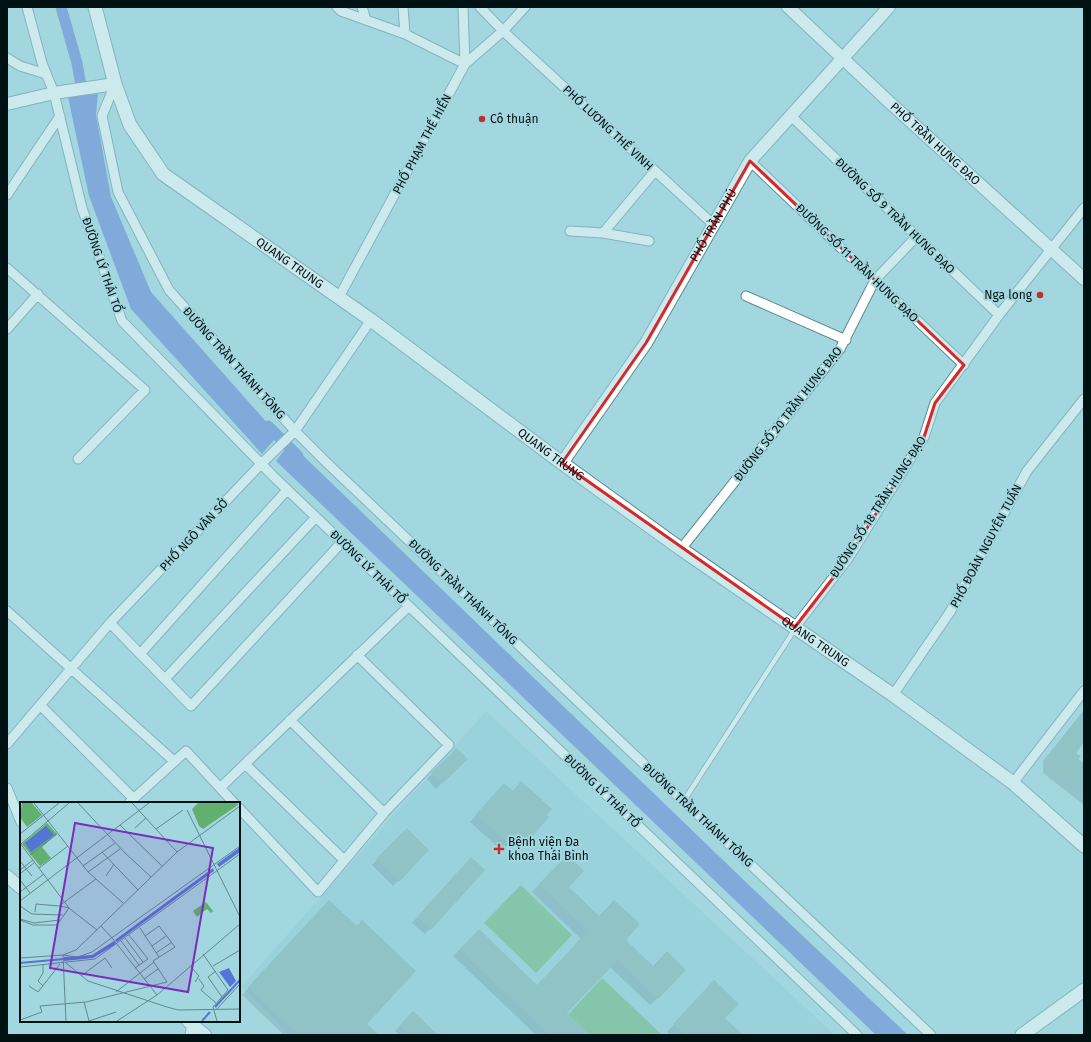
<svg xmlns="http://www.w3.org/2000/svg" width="1091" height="1042" font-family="'Fira Sans',sans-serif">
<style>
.built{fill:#8fccd6}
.green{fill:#62b06f}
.water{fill:#5474d6}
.shadow{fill:#0003}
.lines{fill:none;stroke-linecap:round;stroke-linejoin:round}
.canal{stroke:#5474d6;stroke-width:11}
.building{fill:#79aba6}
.service-casing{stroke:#5a8b93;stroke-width:6}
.minor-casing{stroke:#5a8b93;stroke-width:11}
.tertiary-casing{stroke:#5a8b93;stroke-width:14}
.secondary-casing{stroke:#5a8b93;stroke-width:15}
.service{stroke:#fff;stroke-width:4.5}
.minor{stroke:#fff;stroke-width:9}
.tertiary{stroke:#fff;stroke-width:12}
.secondary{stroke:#fff;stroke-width:13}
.marked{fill:none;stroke:#d62828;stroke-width:3;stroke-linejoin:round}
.poi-dot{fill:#bf312a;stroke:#a3d7df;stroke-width:1.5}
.labels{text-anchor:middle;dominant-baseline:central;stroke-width:4;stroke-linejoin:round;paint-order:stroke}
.poi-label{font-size:12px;fill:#001114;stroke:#a3d7df;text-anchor:start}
.street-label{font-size:12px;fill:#001114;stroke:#a3d7df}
.inset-river{fill:none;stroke:#5474d6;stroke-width:2}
.inset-road{fill:none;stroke:#62888e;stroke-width:1}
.view{fill:#7b2cbf;fill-opacity:0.15;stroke:#7b2cbf;stroke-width:2}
.inset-edge{fill:none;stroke:#001114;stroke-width:2}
</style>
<rect width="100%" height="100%" fill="#a3d7df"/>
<!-- built -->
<path class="built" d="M486 711 835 1035H290L241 987Z"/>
<!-- green -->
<path class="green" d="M521 885 572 935 536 973 484 923Z
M602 978 662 1035H585L566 1017Z"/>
<!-- water -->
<path class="water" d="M98 94 96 115 111 197 151 292 278 435 262 454 131 309 89 196 68 97Z
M290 443 752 888 908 1035H876L276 461Z"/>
<!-- shadow -->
<path class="shadow" d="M1084 710V741L1075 753 1077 759 1084 765V805L1043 773V761Z
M457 749 466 759 436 789 427 779Z
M497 792H512L547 818 519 848 511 842 502 851 470 822Z
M407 829 428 850 393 886 372 865Z
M560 863 568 887 624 940 658 998 650 1005 610 967 566 1013 590 1035H536L453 956 479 930 537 986 581 939 532 892Z
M466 864 430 929 425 934 412 923Z
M322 909 357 927 365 1024 377 1035H284L242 995Z
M707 989 724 1018 741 1035H670L667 1032Z
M413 1013 437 1035H399L395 1031Z"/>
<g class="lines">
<!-- canal -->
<path class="canal" d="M61 7 77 63 83 97
M268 426 298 456"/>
</g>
<!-- building -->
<path class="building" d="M1084 710V742L1076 753 1081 756 1078 759 1084 763V793L1050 766V753Z
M457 748 468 759 442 784 431 773Z
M521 781 552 809 546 815 549 817 527 842 519 835 510 845 476 814 504 783 513 791Z
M407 828 429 850 399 882 376 859Z
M567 855 584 871 569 887 599 916 614 900 640 924 626 940 653 966 667 951 686 970 658 999 618 960 567 1013 591 1035H549L460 949 479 929 537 985 588 931 539 884Z
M471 857 485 870 431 930 417 917Z
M329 900 357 926 362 920 416 971 367 1024 379 1035H299L248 987Z
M714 980 739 1004 725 1018 743 1035H685L673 1024Z
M413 1011 438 1035H410L400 1025Z"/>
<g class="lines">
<defs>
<path id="service" d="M683 802 795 629"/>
<path id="minor" d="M27 7 42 63 54 93 82 208 122 321 273 476 857 1035
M337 7 341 11 405 34 465 64 463 7
M362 7 366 20
M403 7 405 34
M480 7 503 31 714 225
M7 58 20 66 46 74
M115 84 102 116 118 192 169 290 295 431 326 462 626 747 931 1035
M791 116 999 315
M750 161 964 365
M7 195 60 116
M570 231 603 233 649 241
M603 233 655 171
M7 268 145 390 78 459
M746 296 846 340
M339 297 465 64 503 31 525 7
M7 329 38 294
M681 549 840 349 875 280 917 236
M7 611 174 761
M110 623 191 706 342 542
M795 627 847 560 924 437 935 403 999 315 1084 208
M140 654 287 490
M165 679 316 517
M893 695 950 612 1027 471 1084 399
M40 705 134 799
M290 720 384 813
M7 744 110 623 261 464 295 431 371 320
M245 764 344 860
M1013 783 1084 691
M7 788 21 822
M220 788 409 606
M129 803 186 751 234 803
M239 808 318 892 384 813 449 745 357 655
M190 1035 192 1024"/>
<g id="tertiary">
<path id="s1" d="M788 7 887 100 1084 279"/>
<path d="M7 104 54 93 115 84"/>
<path id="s2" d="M562 463 646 343 750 161 889 7"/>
<path d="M7 876 21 888"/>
<path d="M188 1021 205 1035"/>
</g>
<g id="secondary">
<path id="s3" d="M95 7 115 84 130 125 163 174 371 320 562 463 681 549 893 695 1013 783 1084 846"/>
<path d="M1022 1035 1084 990"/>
</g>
</defs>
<!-- service casing -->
<use href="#service" class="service-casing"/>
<!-- minor casing -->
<use href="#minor" class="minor-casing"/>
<!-- tertiary casing -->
<use href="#tertiary" class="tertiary-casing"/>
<!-- secondary casing -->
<use href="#secondary" class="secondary-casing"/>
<!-- service -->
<use href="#service" class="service"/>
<!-- minor -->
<use href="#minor" class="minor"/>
<!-- tertiary -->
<use href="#tertiary" class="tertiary"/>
<!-- secondary -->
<use href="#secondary" class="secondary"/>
</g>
<!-- marked area -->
<path d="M0 0H1091V1042H0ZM750 161 964 365 935 403 924 437 847 560 795 627 562 463 646 343Z" fill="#a3d7df" fill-opacity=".55" fill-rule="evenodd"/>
<path class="marked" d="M750 161 964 365 935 403 924 437 847 560 795 627 562 463 646 343Z"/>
<!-- markers -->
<g class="poi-dot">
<circle cx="482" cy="119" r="4"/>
<circle cx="1040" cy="295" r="4"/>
<path d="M497 843h4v4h4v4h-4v4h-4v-4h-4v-4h4z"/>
</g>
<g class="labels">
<!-- poi labels -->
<g class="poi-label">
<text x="490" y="119">Cô thuận</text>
<text x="1032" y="295" text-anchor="end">Nga long</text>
<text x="508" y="842">Bệnh viện Đa<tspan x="508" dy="14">khoa Thái Bình</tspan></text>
</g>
<!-- street labels -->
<g class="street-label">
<text transform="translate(608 128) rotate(43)">PHỐ LƯƠNG THẾ VINH</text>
<text transform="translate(422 144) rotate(-62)">PHỐ PHẠM THẾ HIỂN</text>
<text stroke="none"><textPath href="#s1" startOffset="201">PHỐ TRẦN HƯNG ĐẠO</textPath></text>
<text transform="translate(895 216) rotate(44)">ĐƯỜNG SỐ 9 TRẦN HƯNG ĐẠO</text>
<text stroke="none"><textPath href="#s2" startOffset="282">PHỐ TRẦN PHÚ</textPath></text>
<text stroke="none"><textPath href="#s3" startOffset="337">QUANG TRUNG</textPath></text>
<text transform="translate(857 263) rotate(44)">ĐƯỜNG SỐ 11 TRẦN HƯNG ĐẠO</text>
<text transform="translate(102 265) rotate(71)">ĐƯỜNG LÝ THÁI TỔ</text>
<text transform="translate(234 363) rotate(48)">ĐƯỜNG TRẦN THÁNH TÔNG</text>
<text transform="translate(788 414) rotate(-52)">ĐƯỜNG SỐ 20 TRẦN HƯNG ĐẠO</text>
<text stroke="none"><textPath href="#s3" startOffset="661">QUANG TRUNG</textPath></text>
<text transform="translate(878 507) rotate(-57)">ĐƯỜNG SỐ 18 TRẦN HƯNG ĐẠO</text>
<text transform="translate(194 535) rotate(-47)">PHỐ NGÔ VĂN SỞ</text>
<text transform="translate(986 546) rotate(-62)">PHỐ ĐOÀN NGUYÊN TUẤN</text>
<text transform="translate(368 567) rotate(44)">ĐƯỜNG LÝ THÁI TỔ</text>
<text transform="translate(463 592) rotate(44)">ĐƯỜNG TRẦN THÁNH TÔNG</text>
<text stroke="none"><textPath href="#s3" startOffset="985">QUANG TRUNG</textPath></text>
<text transform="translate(602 791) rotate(44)">ĐƯỜNG LÝ THÁI TỔ</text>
<text transform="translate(698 815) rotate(43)">ĐƯỜNG TRẦN THÁNH TÔNG</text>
</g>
</g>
<!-- overview -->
<g transform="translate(20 802)">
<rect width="220" height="220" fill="#a3d7df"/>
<path d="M2 1H12L22 13 7 25 0 15ZM178 1H217L218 3 183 27 179 24 172 7ZM27 21 37 32 22 45 31 56 20 64 2 42ZM186 100 193 109 191 111 187 107 177 115 173 109Z" fill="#62b06f"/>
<path d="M26 24 34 33 11 50 5 41ZM220 45V50L199 65 197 62ZM193 66 194 69 97 140 95 138ZM94 139 96 142 73 156 44 159V155L72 153ZM209 166 216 179 210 185 199 170Z" fill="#5474d6"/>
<path class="inset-river" d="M0 161 44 157M195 205 220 178M182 219 190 210"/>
<path class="inset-road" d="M14 1 68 70 103 101M58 1 105 51 131 75M112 1 157 50M167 8 220 115M100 23 142 64M115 26 126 16M136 27 163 8M0 32 39 1M0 41 49 106 77 128M1 42 49 1M82 50 118 88M10 53 37 32M0 59 12 74M63 64 95 41M19 66 48 44M0 68 13 58M68 70 100 47M1 71 15 60M86 74 94 62M0 78 10 91M0 90 24 72M0 99 129 1M0 104 12 112 43 113M15 110 16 102 39 104 76 77M0 117 14 121 40 118M0 118 13 123H37L49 106 40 104M81 124 93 137 137 193M120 126 139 155M109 133 128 157 115 166M125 134 139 124 155 145 133 159 147 180M105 136 123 160M101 139 119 163M132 144 146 134M136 151 152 140M183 152 208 188 193 205 197 219M0 156 43 153 56 148 157 50 220 4M46 161 68 179 147 205 158 208 220 207M23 163V171L18 179 23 184M170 164 179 174 175 180M193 164 220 148M0 165 75 157 220 52M196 169 188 175 202 195M61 174 85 156 92 166M124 177 138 167M179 177 184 184 181 188 196 201M9 184 18 190 40 162M96 190 134 160M64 200 69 219 96 210M196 208 220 182M0 218 22 210 20 204 66 200 147 180M46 219 43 153 58 155 72 150 220 44M97 219 137 193 220 122"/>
<path class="view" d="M55 21 193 46 168 190 30 166Z"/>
<rect width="220" height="220" class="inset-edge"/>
</g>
<!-- border -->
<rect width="1091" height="1042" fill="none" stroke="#001114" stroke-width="16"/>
</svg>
